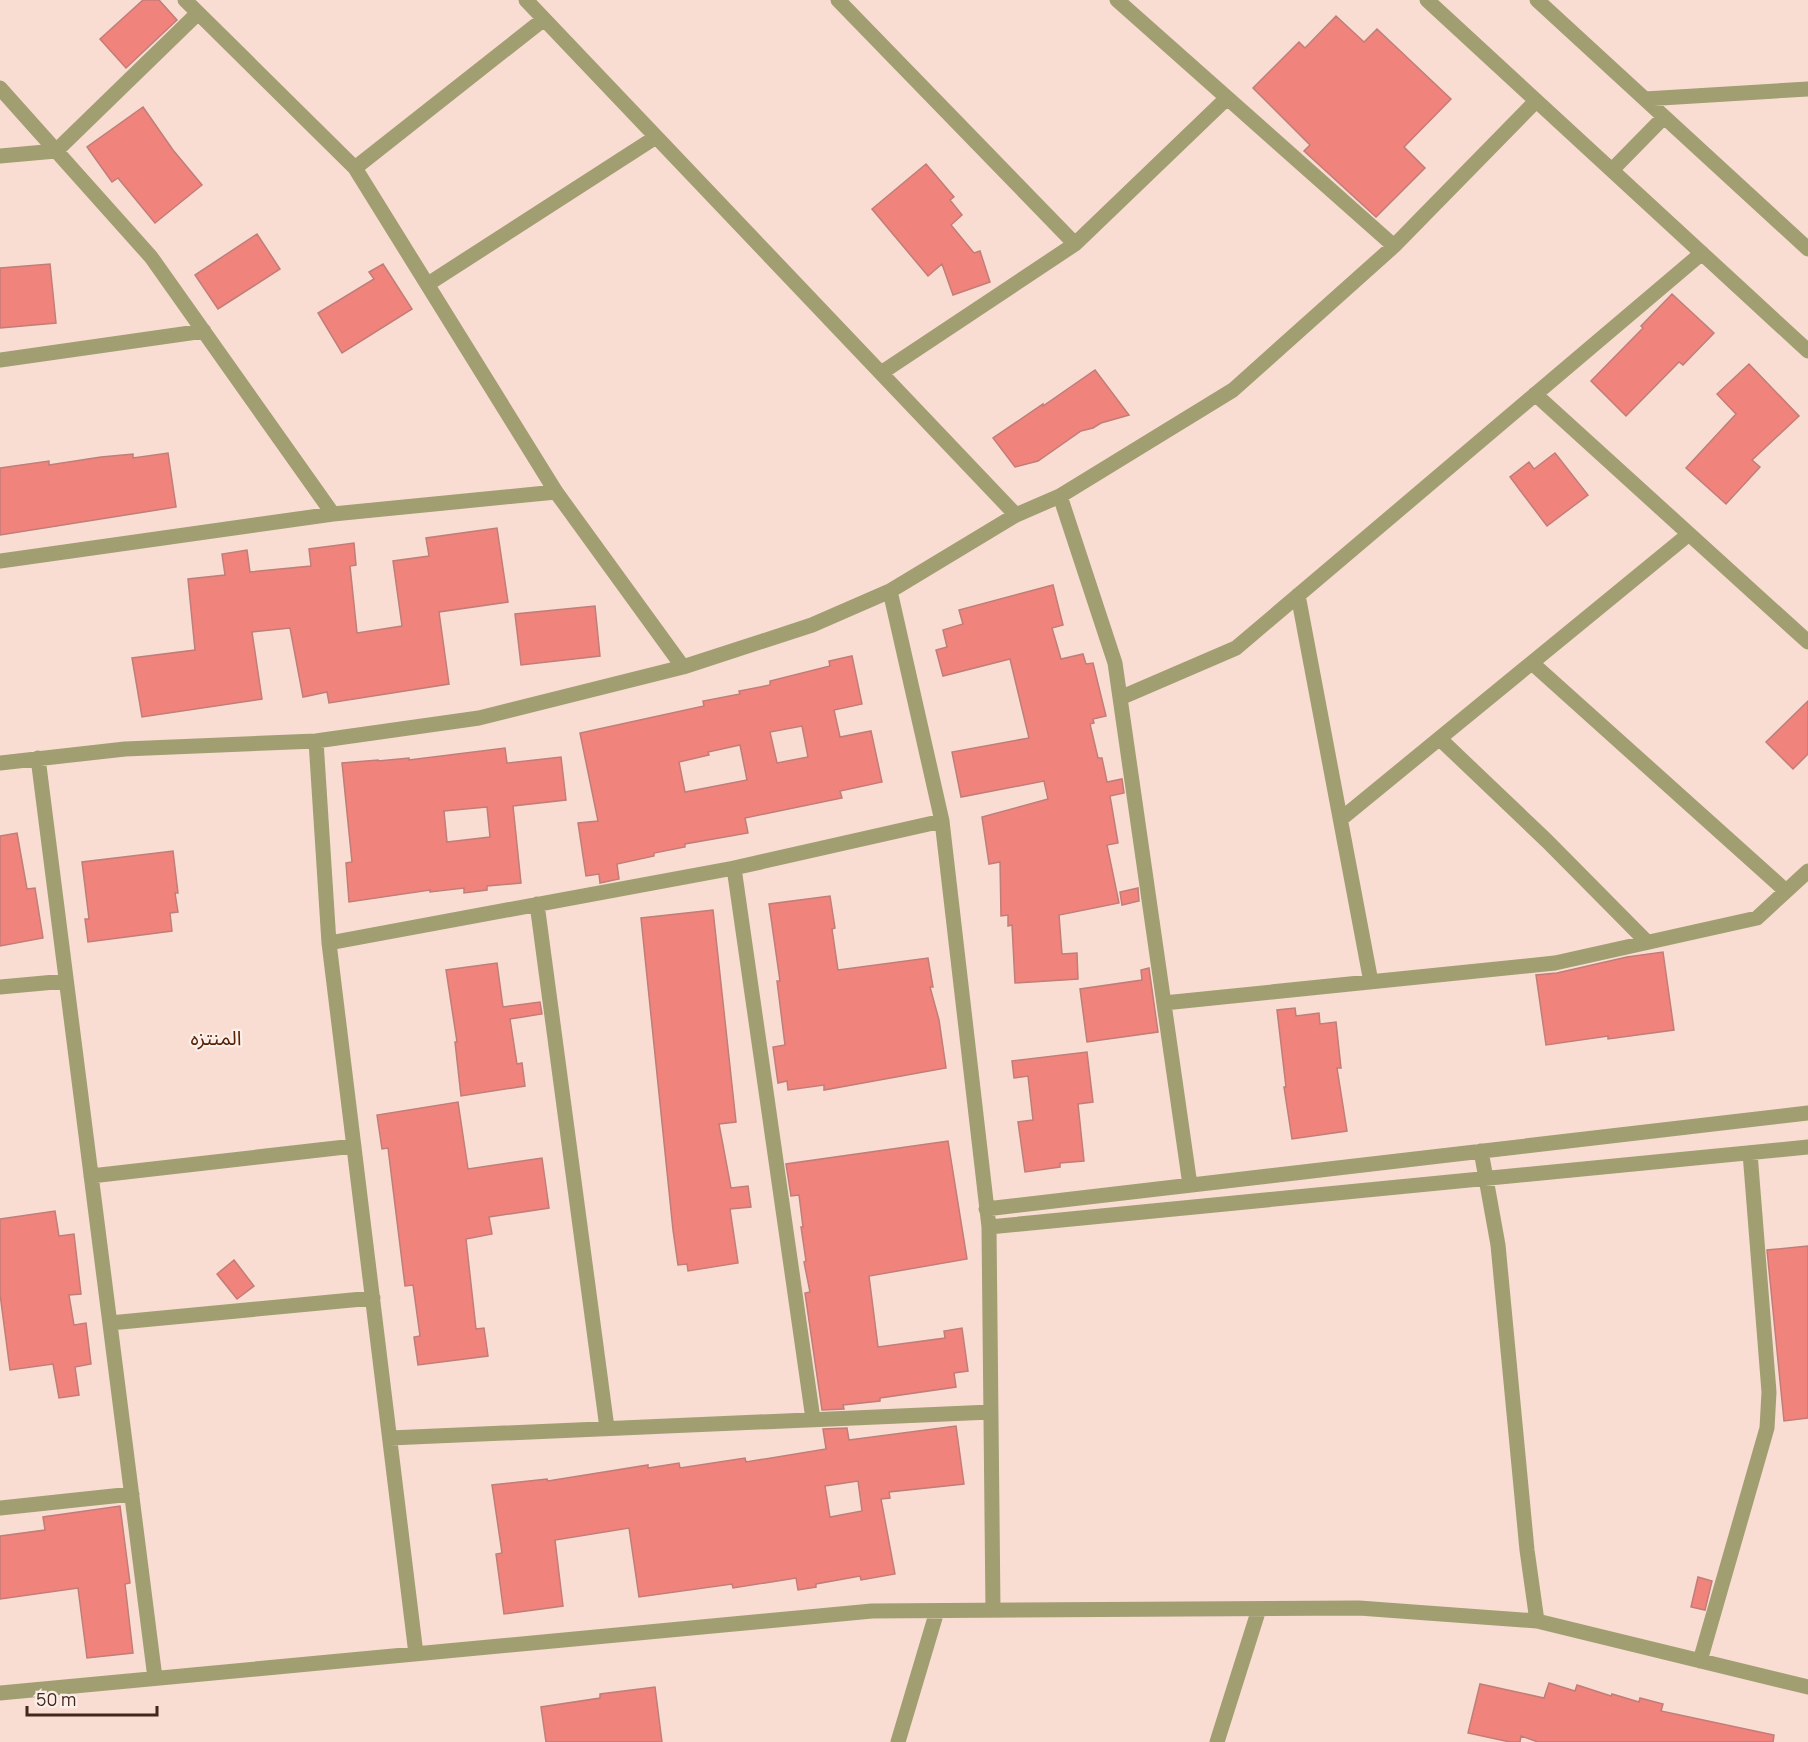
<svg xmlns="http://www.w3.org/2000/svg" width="1808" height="1742" font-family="Manrope,'Noto Sans Arabic',sans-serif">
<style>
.building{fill:#f1837d;stroke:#c17d78;stroke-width:1.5;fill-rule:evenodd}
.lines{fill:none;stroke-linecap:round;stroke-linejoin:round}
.minor{stroke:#a19e72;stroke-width:15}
.labels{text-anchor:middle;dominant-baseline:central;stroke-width:4.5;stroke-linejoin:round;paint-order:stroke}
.neighbourhood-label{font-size:20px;fill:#572206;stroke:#fceee8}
</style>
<rect width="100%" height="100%" fill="#f9ddd2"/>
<!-- building -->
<path class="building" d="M143 0H159L177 20 126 68 100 39Z
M1336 16 1364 42 1377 29 1451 99 1404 147 1425 168 1376 217 1304 151 1310 145 1253 88 1299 42 1305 48Z
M143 107 173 150 202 185 155 223 118 178 112 182 87 147Z
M926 164 954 197 950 200 962 215 951 225 974 253 980 251 990 282 953 295 942 264 928 276 872 209Z
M257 234 280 269 218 309 195 275Z
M50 264 56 323 0 328V268Z
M383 264 412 309 342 353 318 313 374 279 369 272Z
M1672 294 1714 333 1683 365 1679 362 1626 416 1591 381 1643 328 1641 326Z
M1749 364 1799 416 1752 460 1760 467 1726 504 1686 468 1736 414 1717 394Z
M1095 370 1129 415 1101 423 1093 428 1081 431 1038 461 1015 467 993 438 1043 404V406Z
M168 453 176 507 0 535V468L49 461V465L101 457 133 454V458Z
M1555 453 1588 495 1547 526 1510 477 1529 462 1534 469Z
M497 528 508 602 439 612 449 684 329 703 327 692 303 697 290 628 252 632 262 699 142 717 132 658 195 650 188 579 225 575 222 554 247 550 250 572 311 566 309 549 354 543 356 565 350 566 357 633 402 626 393 561 429 556 426 538Z
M1053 585 1063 625 1052 628 1061 659 1083 654 1086 664 1093 663 1106 716 1093 719 1094 723 1090 724 1098 758H1102L1107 782 1122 779 1124 793 1110 796 1118 843 1107 845 1119 903 1059 915 1062 954 1077 953 1078 979 1015 983 1012 925 1008 926V915L1001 916 1000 862 989 864 982 817 1048 799 1044 781 961 797 952 752 1029 738 1010 659 943 676 936 650 947 647 943 630 963 624 959 610Z
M595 606 600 656 521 665 515 614Z
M852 656 862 704 834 710 840 737 871 731 882 782 840 791 842 798 745 818 748 833 685 844V847L654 853V856L617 864 619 879 600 883 599 874 586 876 578 823 598 821 580 733 704 706 703 701 740 694 739 691 770 685V681L830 666 829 661ZM802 726 808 757 777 763 770 732ZM740 745 747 780 685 792 679 762 709 755 708 752Z
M1808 701V754L1793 769 1766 742Z
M505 748 507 763 561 757 566 800 513 806 521 883 487 886V890L464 893V888L430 892V890L349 902 346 863 352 862 342 763 378 760V761L409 758V760ZM487 807 490 837 447 842 444 811Z
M17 833 27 889 35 888 43 938 0 946V836Z
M173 851 178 893H175L178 912 170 913 172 931 88 942 85 919H89L82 862Z
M1138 888 1139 901 1122 905 1120 892Z
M830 896 835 928 832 929 838 970 928 958 933 987H930L939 1020 946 1068 824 1090V1085L788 1090 787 1081 778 1083 773 1047 785 1045 777 981H780L769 904Z
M713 910 736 1122 719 1124 731 1188 748 1186 751 1207 730 1209 738 1263 688 1271 687 1264 678 1265 673 1230 641 918Z
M1663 952 1674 1030 1608 1039V1036L1546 1045 1536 975 1557 973 1627 957Z
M497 963 503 1007 540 1002 542 1014 510 1019 517 1064 522 1063 525 1086 461 1096 455 1042H457L446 970Z
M1149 968 1158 1032 1087 1042 1080 989 1142 980 1141 970Z
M1295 1008 1296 1016 1319 1013 1320 1024 1336 1022 1341 1068H1337L1347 1131 1292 1139 1284 1087H1286L1277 1010Z
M1087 1052 1093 1102 1078 1104 1084 1161 1060 1163V1167L1025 1172 1018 1122 1033 1120 1028 1076 1014 1078 1012 1061Z
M458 1102 468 1169 542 1158 549 1208 489 1217 492 1234 466 1239 476 1329 484 1328 488 1356 418 1365 414 1337 420 1336 413 1285 405 1286 388 1148 382 1149 377 1115Z
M948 1141 967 1259 869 1276 878 1347 945 1338 944 1331 962 1328 968 1371 954 1373 956 1387 880 1398V1401L843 1405 844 1409 822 1410 805 1293 810 1292 804 1262 806 1261 801 1227H803L799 1195 791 1196 786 1164Z
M55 1211 59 1236 74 1234 81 1294 69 1295 74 1325 86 1323 91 1364 75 1367 79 1395 59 1398 53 1364 10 1370 0 1294V1219Z
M1808 1246V1418L1784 1421 1767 1250Z
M234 1260 254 1286 237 1299 217 1274Z
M956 1426 964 1484 889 1492 890 1498 881 1499 895 1574 861 1580 860 1576 816 1584V1587L798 1590 796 1578 733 1588 732 1584 639 1597 629 1528 555 1540 563 1606 504 1614 496 1554 502 1553 492 1485 547 1479 548 1481 648 1465V1468L679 1463 680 1468 745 1458 746 1462 826 1449 823 1429 847 1428 849 1440ZM858 1481 862 1511 830 1517 825 1486Z
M120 1506 130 1583 125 1584 133 1653 87 1658 78 1588 0 1599V1536L45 1530 43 1517Z
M1698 1577 1712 1581 1705 1610 1691 1607Z
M1549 1683 1575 1691 1577 1685 1611 1696 1612 1694 1639 1702 1640 1698 1663 1704 1661 1711 1774 1735 1773 1742H1538L1521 1736 1520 1742H1510L1468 1733 1480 1684 1544 1698Z
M655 1687 662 1742H546L541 1707 600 1698V1694Z"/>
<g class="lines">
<!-- minor -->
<path class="minor" d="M185 0 355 168 556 492 683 667
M526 0 1016 515
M838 0 1075 244
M1117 0 1394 246
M1427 0 1808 351
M1537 0 1808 249
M0 88 151 257 333 514
M1645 99 1808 89
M0 156 56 151 198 13
M355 168 544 19
M1612 170 1664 117
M428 284 656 137
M0 360 204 331
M881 373 1075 244 1227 98
M1535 394 1808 642
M1060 496 1115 663 1190 1185
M0 561 333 514 556 492
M890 591 942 821 989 1227 993 1610
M1298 595 1371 982
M1532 663 1786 891
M1120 698 1236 648 1702 253
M1440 739 1547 841 1647 942
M316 741 329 943 416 1654
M38 758 155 1678
M0 763 125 749 316 741 479 718 683 667 812 625 890 591 1016 515 1060 496 1233 390 1394 246 1536 101
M1341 819 1689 534
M734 868 813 1419
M537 904 607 1428
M329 943 734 868 942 821
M0 987 66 981
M1164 1003 1555 963 1757 918 1808 871
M1481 1151 1498 1245 1527 1550 1537 1621
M91 1176 354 1146
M986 1209 1808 1113
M989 1227 1808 1147
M110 1323 373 1298
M390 1438 991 1412
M0 1508 132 1494
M1700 1661 1767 1428 1769 1392 1750 1153
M0 1693 872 1611 1359 1608 1537 1621 1808 1687
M898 1742 937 1611
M1217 1742 1259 1609"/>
</g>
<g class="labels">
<!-- neighbourhood labels -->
<g class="neighbourhood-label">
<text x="216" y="1037">المنتزه</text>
</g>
</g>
<!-- scale -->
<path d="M27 1706v9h130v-9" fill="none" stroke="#41271c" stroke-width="3"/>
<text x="36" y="1706" font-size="18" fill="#41271c" stroke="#fceee8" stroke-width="4.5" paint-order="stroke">50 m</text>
</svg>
